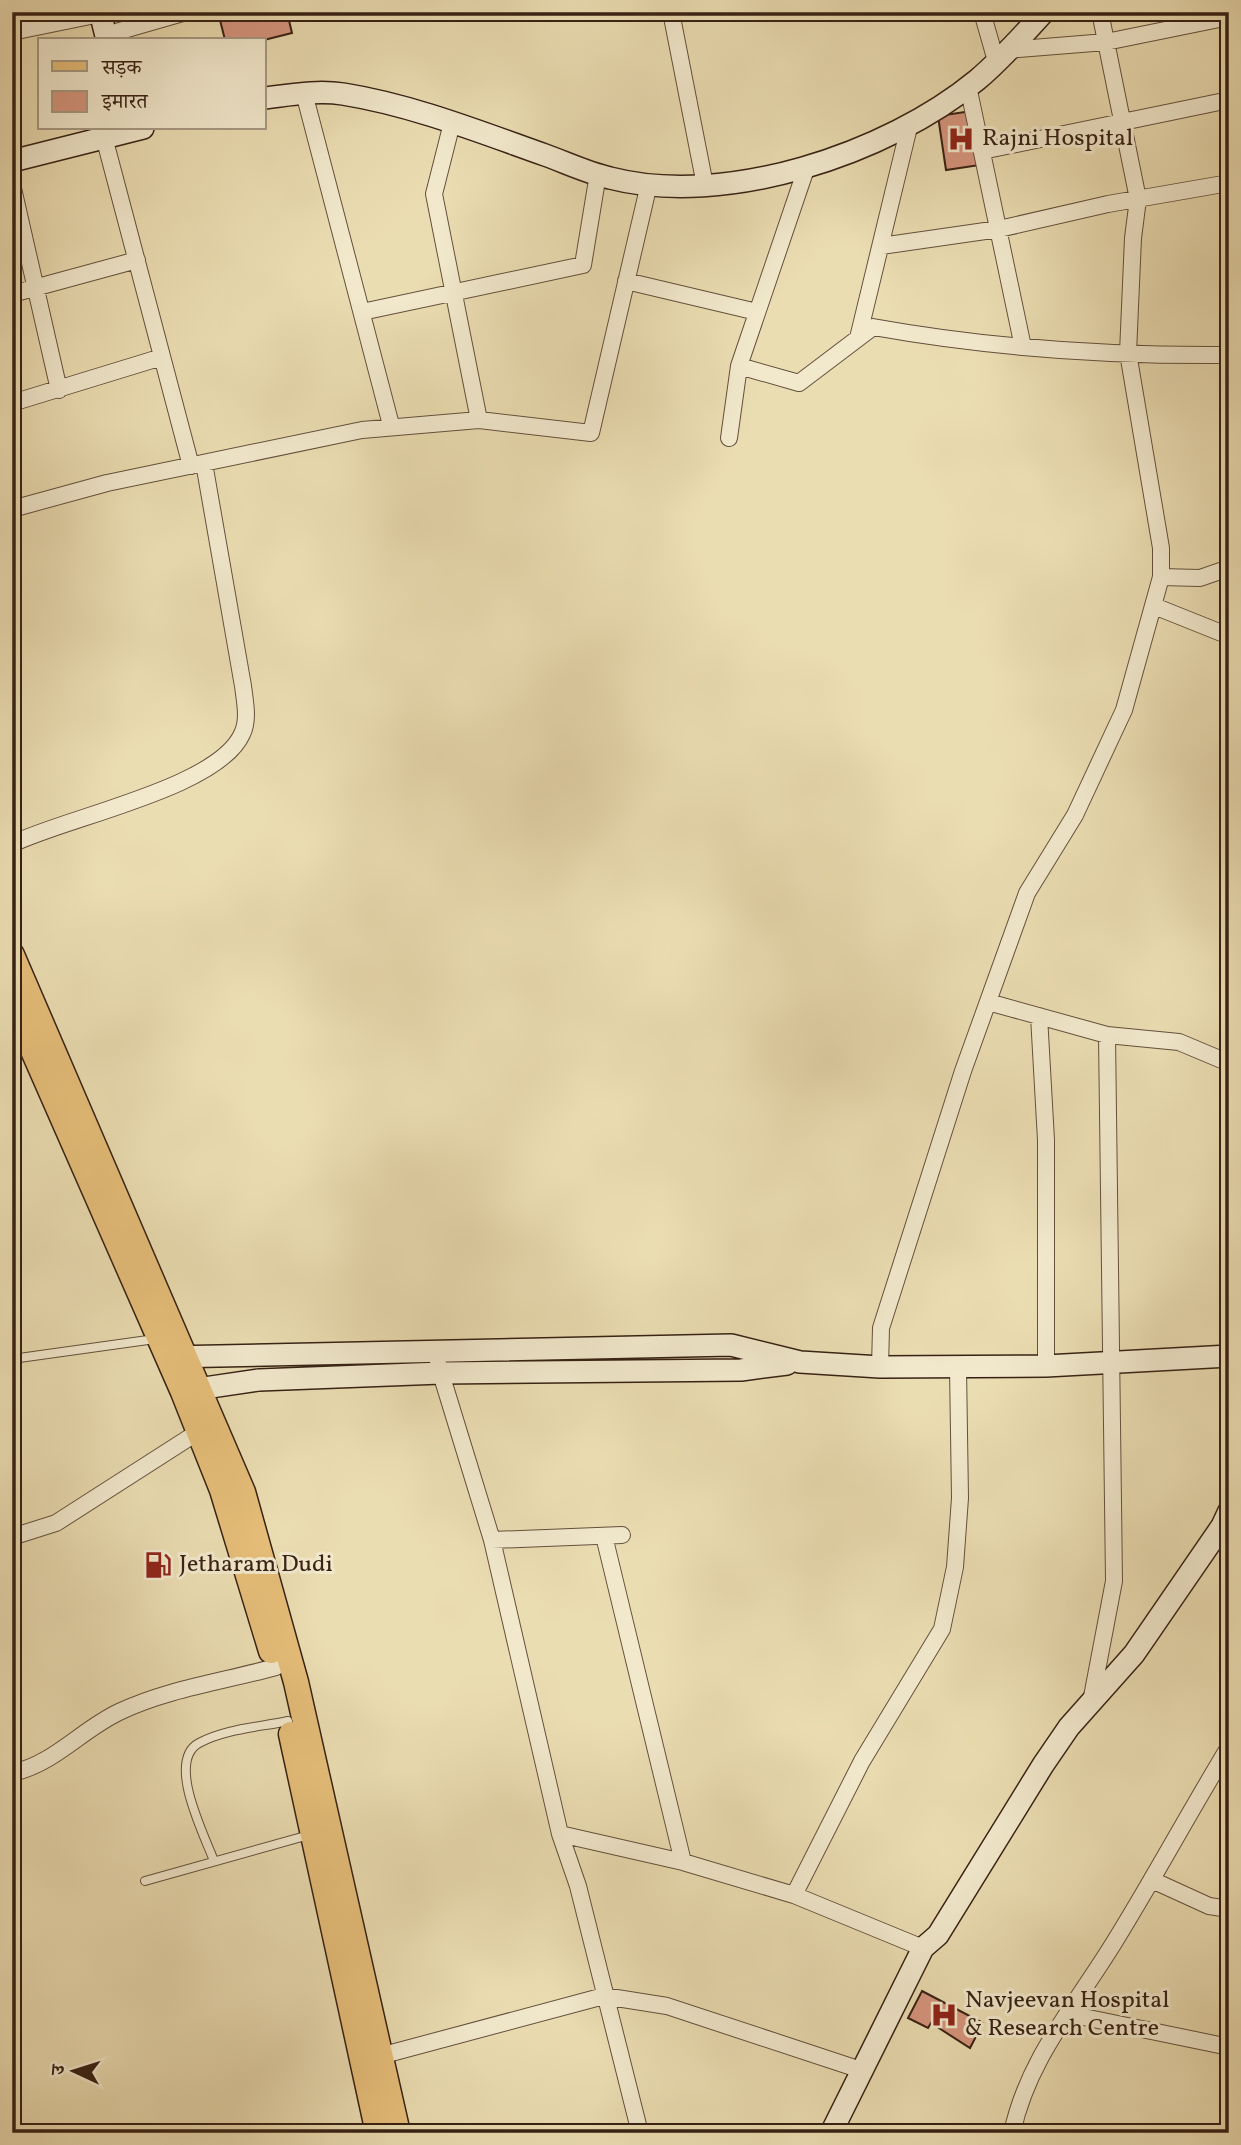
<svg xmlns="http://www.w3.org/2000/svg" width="1241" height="2145" font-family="Vollkorn,'Noto Serif Devanagari',serif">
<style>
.building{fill:#d7967f;stroke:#372114;stroke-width:2}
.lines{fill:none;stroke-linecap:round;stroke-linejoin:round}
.lane-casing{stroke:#64503c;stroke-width:10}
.street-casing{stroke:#64503c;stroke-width:18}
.secondary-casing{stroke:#372114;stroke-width:24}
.primary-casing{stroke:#372114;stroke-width:27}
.lane{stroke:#f2e9cd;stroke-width:8}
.street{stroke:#f2e9cd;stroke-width:16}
.secondary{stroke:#f2e9cd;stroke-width:21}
.primary{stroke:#e6be79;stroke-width:24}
.labels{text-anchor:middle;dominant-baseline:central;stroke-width:6;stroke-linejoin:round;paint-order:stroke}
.poi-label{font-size:24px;fill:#372114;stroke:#f2e9cd;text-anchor:start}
</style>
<rect width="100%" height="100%" fill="#ebddb2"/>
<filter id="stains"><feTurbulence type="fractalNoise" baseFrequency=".00286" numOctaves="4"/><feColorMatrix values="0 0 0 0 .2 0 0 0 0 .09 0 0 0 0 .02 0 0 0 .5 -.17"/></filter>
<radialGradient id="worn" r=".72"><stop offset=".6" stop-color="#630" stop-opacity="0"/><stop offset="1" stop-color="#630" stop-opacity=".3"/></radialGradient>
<!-- building -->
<path class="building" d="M218 12H287L292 33 264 40H225Z
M972 111 980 165 946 170 938 116Z
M922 1991 983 2023 970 2048 931 2023 928 2028 908 2018Z"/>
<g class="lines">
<defs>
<path id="lane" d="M12 1359 155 1339
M214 1861C204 1834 166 1761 199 1743 224 1729 260 1727 288 1721
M145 1881 309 1835"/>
<path id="street" d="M671 12 705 185
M982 12 996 61
M12 32 100 14
M106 35 186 12
M1007 50 1106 42 1229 17
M968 86 1023 347
M304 93 391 425
M452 123 434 194 479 420 591 433 649 184
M104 137 191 466
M982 151 1229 100
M807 166 739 366 799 383 873 327C990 348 1111 356 1229 355
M12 184 59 390
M881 246 999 229 1108 204 1229 183
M626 281 757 312
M12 294 137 260
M362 312 583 265 598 174
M858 338 910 123
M12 403 162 357
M729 438 739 366
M12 509 107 483 362 430 479 420
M1161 577 1200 578 1229 568
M1154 606 1229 636
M12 844C67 817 218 788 242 734 249 720 245 702 243 686L204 463
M988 1002 1107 1035 1179 1042 1229 1063
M1039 1016 1046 1140V1366
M438 1364 492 1540 560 1834 578 1886 640 2133
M880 1367 881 1328 963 1071 1027 893 1075 815 1124 710 1161 577V548L1128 353 1133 238 1138 199 1100 12
M604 1536 683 1862
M12 1537 56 1523 198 1432
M492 1540 622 1535
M1091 1702 1114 1581 1107 1035
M12 1773C54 1764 81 1730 119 1712 167 1689 225 1681 276 1667
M560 1834 683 1862 794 1895 923 1948
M1152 1880 1209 1906 1229 1909
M794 1895 862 1761 942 1629 955 1567 960 1498 958 1368
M1069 2014 1229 2047
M380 2056 604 1996 667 2006 864 2071
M1012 2133C1028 2058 1076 2005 1115 1941 1154 1878 1190 1811 1229 1747"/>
<path id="secondary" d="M100 12 107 40
M264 98C290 95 317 90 343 94 412 105 480 132 545 155 567 163 588 173 610 178 725 208 887 154 977 80 1001 60 1023 35 1044 12
M12 161 143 128
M169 1357 731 1345 800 1362 880 1367 1046 1366 1229 1356
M184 1391 259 1380 441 1373 741 1370 787 1364
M831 2133 923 1948 938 1935 1043 1765 1069 1727 1134 1654 1222 1526 1229 1511"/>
<path id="primary" d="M12 955 243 1492 296 1682 398 2133
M12 1003 183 1392 222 1490 271 1651
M291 1734 378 2133"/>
</defs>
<!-- lane casing -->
<use href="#lane" class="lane-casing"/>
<!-- street casing -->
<use href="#street" class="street-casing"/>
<!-- secondary casing -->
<use href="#secondary" class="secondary-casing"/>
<!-- primary casing -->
<use href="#primary" class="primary-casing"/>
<!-- lane -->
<use href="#lane" class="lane"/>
<!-- street -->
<use href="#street" class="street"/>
<!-- secondary -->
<use href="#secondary" class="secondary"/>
<!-- primary -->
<use href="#primary" class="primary"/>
</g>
<!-- icons -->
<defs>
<symbol id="hospital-bare" viewBox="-9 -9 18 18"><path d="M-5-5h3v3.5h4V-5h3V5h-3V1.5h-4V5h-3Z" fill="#8f2418" stroke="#f2e9cd" stroke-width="2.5" paint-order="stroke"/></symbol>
<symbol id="fuel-bare" viewBox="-9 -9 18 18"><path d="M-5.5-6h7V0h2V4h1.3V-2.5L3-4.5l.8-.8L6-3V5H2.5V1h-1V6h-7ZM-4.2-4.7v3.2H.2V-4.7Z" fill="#8f2418" stroke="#f2e9cd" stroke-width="2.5" paint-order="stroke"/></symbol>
</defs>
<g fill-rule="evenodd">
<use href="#hospital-bare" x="942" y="120" width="38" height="38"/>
<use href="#fuel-bare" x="139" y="1546" width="38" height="38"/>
<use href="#hospital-bare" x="925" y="1996" width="38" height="38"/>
</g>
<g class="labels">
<!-- poi labels -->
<g class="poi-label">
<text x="982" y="139">Rajni Hospital</text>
<text x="179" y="1565">Jetharam Dudi</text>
<text x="965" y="2001">Navjeevan Hospital<tspan x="965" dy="28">&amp; Research Centre</tspan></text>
</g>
</g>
<!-- margin -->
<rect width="1241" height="2145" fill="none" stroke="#ebddb2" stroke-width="42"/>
<rect x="14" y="14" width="1213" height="2117" fill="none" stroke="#372114" stroke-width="3.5"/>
<rect x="21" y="21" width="1199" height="2103" fill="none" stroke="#372114" stroke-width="2"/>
<!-- legend -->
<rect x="38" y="38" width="228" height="91" fill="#f2e9cd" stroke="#a79983" stroke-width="2"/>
<rect x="52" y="61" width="35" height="10" fill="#e6be79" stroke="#a79983" stroke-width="2"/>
<text x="102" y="74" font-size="21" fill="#372114">सड़क</text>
<rect x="52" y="91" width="35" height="21" fill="#d7967f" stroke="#a79983" stroke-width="2"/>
<text x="102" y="108" font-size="21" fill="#372114">इमारत</text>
<!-- north arrow -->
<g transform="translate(74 2071) rotate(274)" stroke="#f2e9cd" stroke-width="5" paint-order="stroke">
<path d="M0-5L12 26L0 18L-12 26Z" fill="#372114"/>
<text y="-10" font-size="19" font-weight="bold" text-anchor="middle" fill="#372114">उ</text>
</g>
<rect width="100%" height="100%" filter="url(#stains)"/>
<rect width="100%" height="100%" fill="url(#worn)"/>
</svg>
